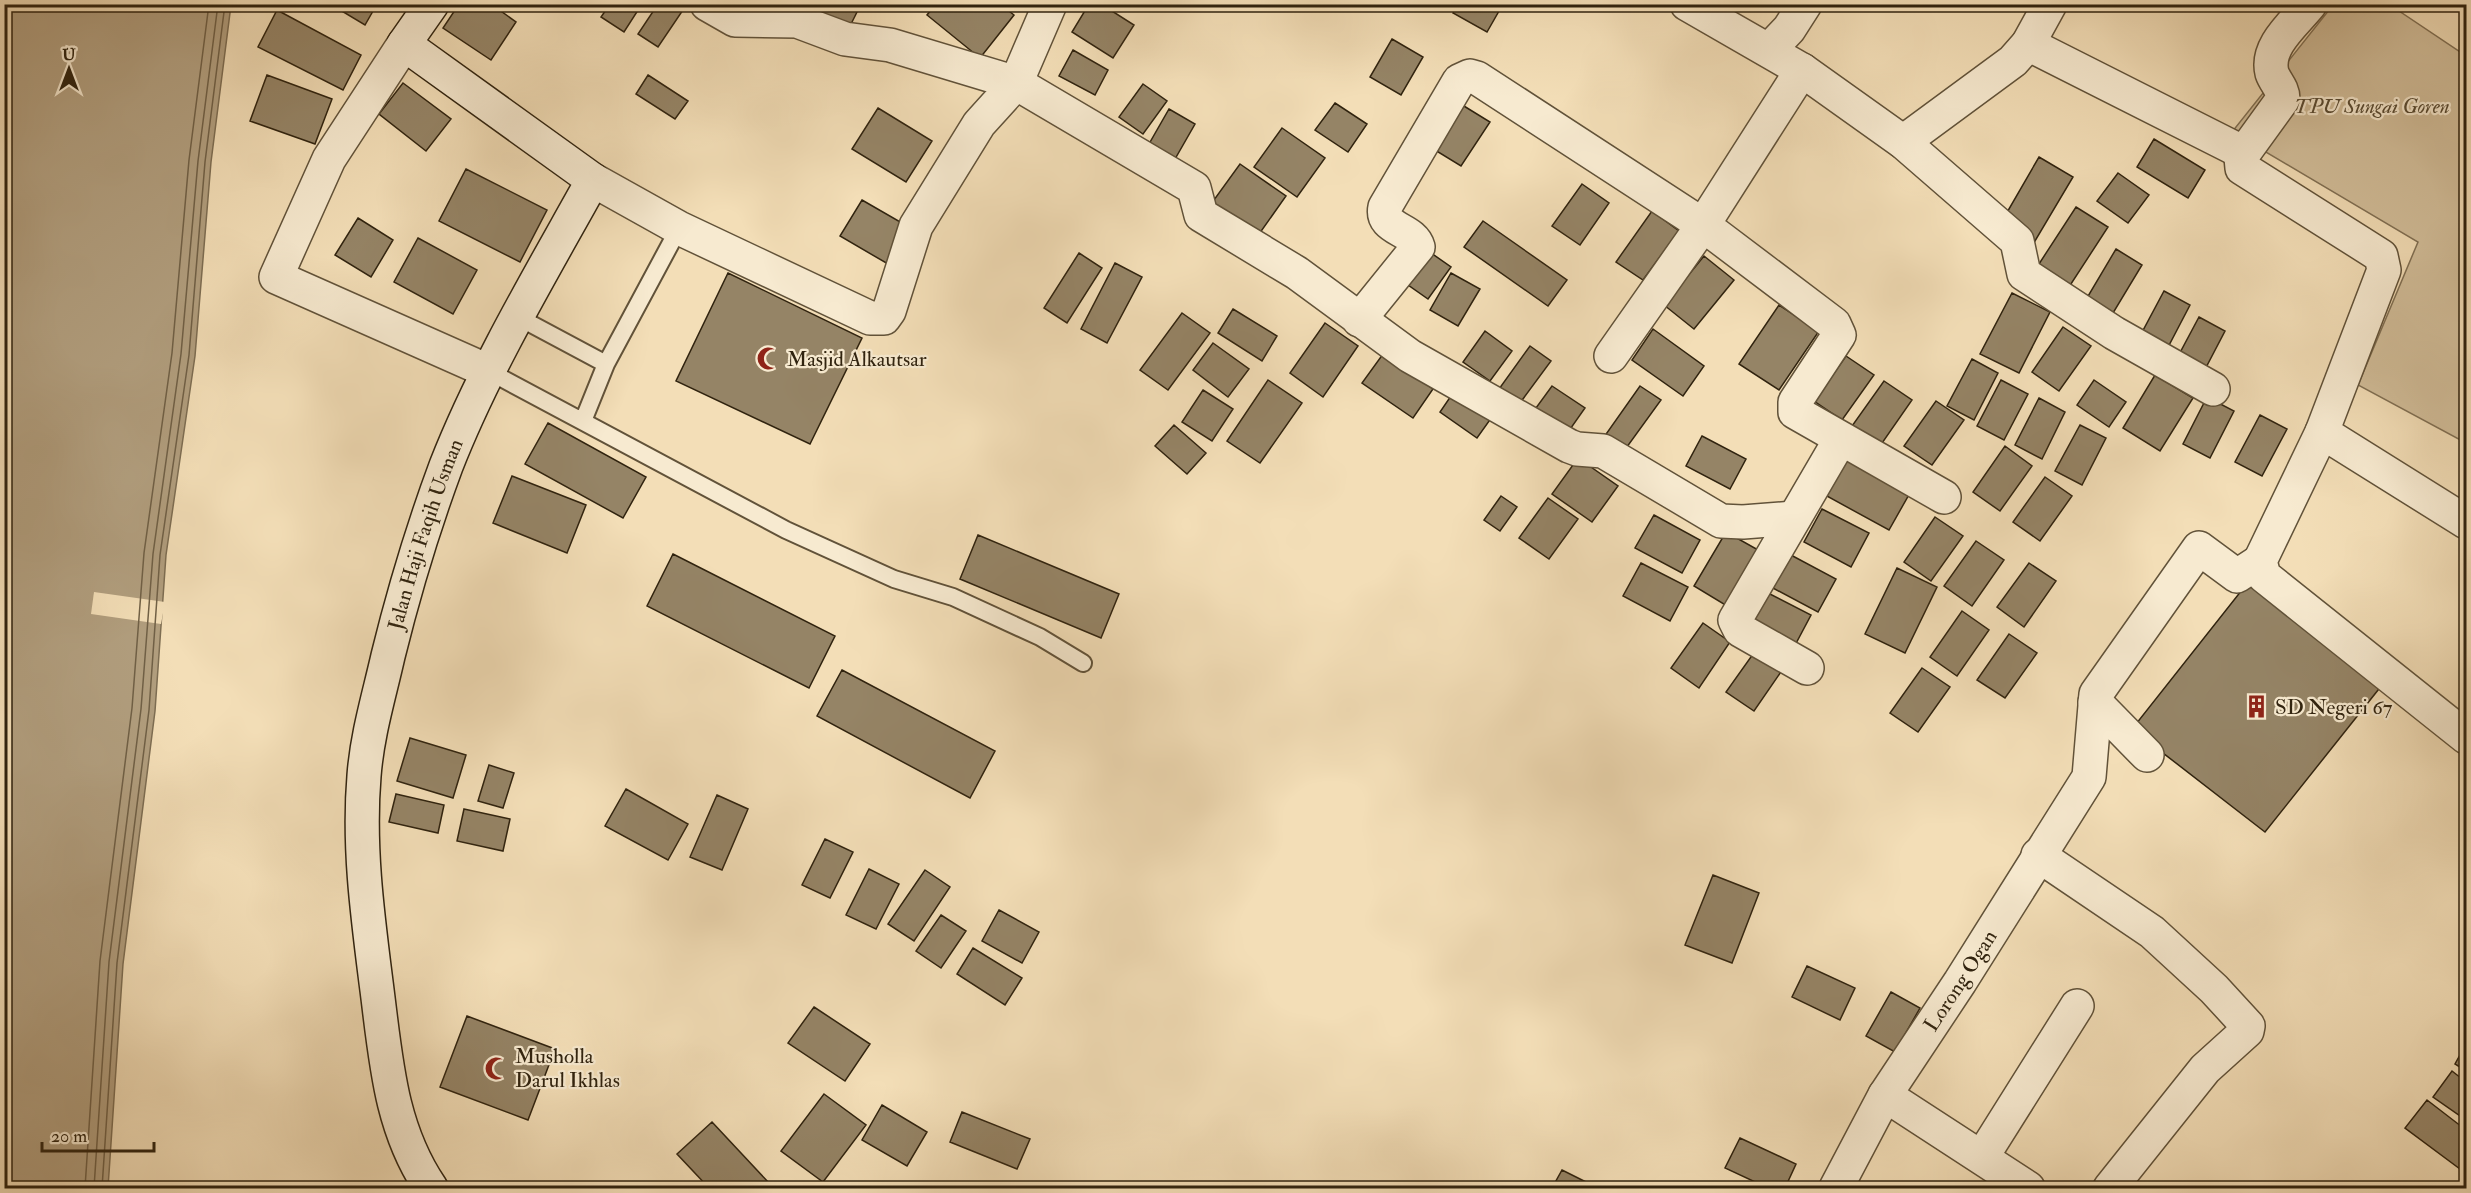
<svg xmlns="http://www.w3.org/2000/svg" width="2471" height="1193" font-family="'IM FELL Double Pica',serif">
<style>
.green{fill:#d2be9a;stroke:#817054;stroke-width:1.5}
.water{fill:#b19e7e;stroke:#7d6d52;stroke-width:1.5}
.pier{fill:#f3deb7}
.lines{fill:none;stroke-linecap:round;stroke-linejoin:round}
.shore{stroke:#706046;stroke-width:1.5}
.building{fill:#958466;stroke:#30230f;stroke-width:1.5}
.lane-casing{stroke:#615239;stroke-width:20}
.street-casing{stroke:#615239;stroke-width:36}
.secondary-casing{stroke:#30230f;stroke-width:36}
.lane{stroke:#f7ead0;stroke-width:16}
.street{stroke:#f7ead0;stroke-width:33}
.secondary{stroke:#f7ead0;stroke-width:33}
.labels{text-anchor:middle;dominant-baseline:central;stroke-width:4.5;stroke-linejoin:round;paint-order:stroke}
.park-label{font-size:21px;font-style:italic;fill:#584a32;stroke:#f7ead0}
.poi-label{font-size:21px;fill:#30230f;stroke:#f7ead0;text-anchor:start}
.street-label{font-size:21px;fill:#30230f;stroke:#f7ead0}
</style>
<rect width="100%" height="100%" fill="#f3deb7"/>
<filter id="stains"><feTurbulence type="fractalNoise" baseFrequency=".00333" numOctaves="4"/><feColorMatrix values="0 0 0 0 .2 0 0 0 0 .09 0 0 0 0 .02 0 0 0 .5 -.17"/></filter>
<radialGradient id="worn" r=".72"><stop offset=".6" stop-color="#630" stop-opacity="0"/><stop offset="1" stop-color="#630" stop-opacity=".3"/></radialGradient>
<!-- green -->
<path class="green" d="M2333 5H2390L2466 56V443L2358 385 2418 242 2232 132Z"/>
<!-- water -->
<path class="water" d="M5 5H231L211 162 195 356 166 555 155 711 123 964 108 1188H5Z"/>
<!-- pier -->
<path class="pier" d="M94 592 165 602 161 624 91 614Z"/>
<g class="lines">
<!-- shore -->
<path class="shore" d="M85 1188 100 961 132 708 144 553 172 353 189 160 209 4
M94 1188 109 962 141 709 153 554 181 354 198 161 218 4
M102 1188 117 963 149 710 160 555 189 355 205 162 225 4"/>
</g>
<!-- building -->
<path class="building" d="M330 4H377L365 25Z
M459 4H491L516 22 491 60 443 28Z
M610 4H642L624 32 601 17Z
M658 4H680L685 7 658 47 638 34Z
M797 4H861L848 30Z
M936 4H1000L1014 15 980 58 927 15Z
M1089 4H1101L1134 25 1113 58 1072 32Z
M1458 4H1503L1487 32 1453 13Z
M277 10 361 55 343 90 258 47Z
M1392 39 1423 57 1401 95 1370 77Z
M1073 50 1108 70 1095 95 1059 76Z
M267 75 332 99 315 144 250 121Z
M648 75 688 101 675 119 636 94Z
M403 83 451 119 426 151 379 114Z
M1143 84 1167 101 1143 134 1119 117Z
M1335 103 1367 124 1348 152 1315 130Z
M1459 103 1490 122 1461 166 1430 147Z
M878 108 932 141 906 182 852 149Z
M1169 109 1195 124 1175 159 1149 144Z
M1282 128 1325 158 1297 197 1254 167Z
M2154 139 2205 170 2188 198 2137 167Z
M2039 157 2073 177 2035 241 2002 221Z
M1240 164 1286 196 1257 237 1211 204Z
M466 169 547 210 520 262 439 221Z
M2118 173 2149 195 2128 223 2097 201Z
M1582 184 1609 203 1580 245 1552 226Z
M862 200 909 227 888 264 840 236Z
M2076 207 2108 227 2069 287 2037 267Z
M1652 211 1679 231 1643 280 1616 262Z
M358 218 393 240 371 277 335 255Z
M1483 221 1567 280 1548 306 1464 247Z
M418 238 477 270 453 314 394 282Z
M1424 248 1451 267 1428 299 1401 280Z
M2116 249 2142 265 2107 323 2081 308Z
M1079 253 1102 268 1067 323 1044 308Z
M1704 256 1734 280 1694 329 1664 305Z
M1115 263 1142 277 1107 343 1081 329Z
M728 273 862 338 810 444 676 381Z
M1451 273 1480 289 1458 326 1430 310Z
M2164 291 2190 305 2166 351 2139 338Z
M2012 293 2050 312 2019 373 1980 354Z
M1779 305 1819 331 1779 390 1739 364Z
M1233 309 1277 336 1262 361 1218 333Z
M1182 313 1210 333 1168 390 1140 370Z
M2199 317 2225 331 2201 377 2174 364Z
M1325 323 1358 346 1323 397 1290 373Z
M2063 327 2091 346 2059 391 2032 372Z
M1653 329 1704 366 1683 396 1632 360Z
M1485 331 1512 351 1490 381 1463 362Z
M1213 343 1249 369 1228 397 1193 370Z
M1530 346 1551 361 1520 403 1499 389Z
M1383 354 1433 389 1413 418 1362 383Z
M1846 356 1874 375 1842 420 1814 401Z
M1972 359 1998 373 1974 420 1947 406Z
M2155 375 2193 398 2160 451 2123 428Z
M1268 380 1302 403 1260 463 1227 441Z
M2001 380 2028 394 2004 440 1977 426Z
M2094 380 2126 402 2109 427 2077 405Z
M1884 381 1912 400 1880 446 1852 426Z
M1552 386 1585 408 1566 435 1533 412Z
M1640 386 1661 400 1624 451 1604 437Z
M1203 390 1233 409 1212 441 1182 422Z
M1455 390 1492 417 1477 438 1440 412Z
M2207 397 2234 411 2210 458 2183 444Z
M2039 398 2065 412 2042 459 2015 445Z
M1936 401 1964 420 1932 465 1904 446Z
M2260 415 2287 429 2262 476 2235 462Z
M548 423 646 477 623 518 525 464Z
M1174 425 1206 453 1187 474 1155 446Z
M2080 425 2106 438 2082 485 2055 471Z
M1702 436 1746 459 1730 489 1686 466Z
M2005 446 2032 466 2000 511 1973 492Z
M1851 449 1915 484 1889 530 1825 495Z
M1578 458 1618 486 1592 522 1552 494Z
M512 476 586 505 567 553 493 523Z
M2045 477 2072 496 2040 541 2013 522Z
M1501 496 1517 507 1500 531 1484 520Z
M1548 498 1578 519 1549 559 1519 538Z
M1822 509 1869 533 1851 567 1804 542Z
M1654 515 1700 540 1682 573 1635 548Z
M1935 517 1963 536 1931 581 1904 562Z
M1726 532 1760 551 1727 606 1694 586Z
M978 535 1119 594 1101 638 960 579Z
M1976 541 2004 560 1972 606 1944 586Z
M673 554 835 636 809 688 647 606Z
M1789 554 1836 579 1818 612 1771 587Z
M1641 563 1688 587 1670 621 1623 596Z
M2029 563 2056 581 2024 627 1997 607Z
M1897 568 1937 587 1905 653 1865 634Z
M2249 581 2382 685 2265 832 2132 729Z
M1764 591 1811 615 1793 649 1746 624Z
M1962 611 1989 630 1957 676 1930 657Z
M1703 623 1730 642 1699 688 1671 668Z
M2009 634 2037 653 2005 698 1977 680Z
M1758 647 1785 666 1754 711 1726 692Z
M1922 668 1950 687 1918 732 1890 713Z
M842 670 995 751 970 798 817 716Z
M410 738 466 755 453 798 397 781Z
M489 765 514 773 503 808 478 801Z
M626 789 688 824 668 860 605 826Z
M396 794 444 805 438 833 389 822Z
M717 795 748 809 722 870 690 857Z
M464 809 510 819 503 851 457 841Z
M825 839 853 852 830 898 802 885Z
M869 869 899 884 876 929 846 915Z
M925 870 950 887 914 941 888 924Z
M1713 875 1759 893 1732 963 1685 945Z
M999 910 1039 932 1022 963 982 941Z
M941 915 966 931 941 968 916 951Z
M973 948 1022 978 1005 1005 957 974Z
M1807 966 1855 988 1840 1020 1792 997Z
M1891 992 1920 1008 1895 1052 1866 1036Z
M814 1007 870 1044 845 1081 788 1043Z
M467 1016 555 1049 528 1120 440 1087Z
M2466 1044V1071L2455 1064Z
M2452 1071 2466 1082V1120L2433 1097Z
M824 1094 866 1125 823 1182 781 1151Z
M2427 1100 2466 1130V1161L2460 1169 2405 1128Z
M882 1105 927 1132 907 1166 862 1140Z
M962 1112 1030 1139 1017 1169 950 1142Z
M712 1122 769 1183 763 1188H709L677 1154Z
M1740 1138 1796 1164 1785 1188H1768L1725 1168Z
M1562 1170 1598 1188H1552Z"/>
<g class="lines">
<defs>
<path id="lane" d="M518 317 606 364 583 421
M606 364 679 228
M490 372 786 530 894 579 953 597 1040 637 1083 663"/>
<g id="street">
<path d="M1050 4 1016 83 1194 188 1201 215 1297 273 1410 356 1569 446 1577 449 1603 451 1721 521 1743 522 1794 518"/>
<path d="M1687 4 1802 70 1903 142 2017 241 2024 274 2114 333 2213 389"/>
<path d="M2310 4C2295 23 2265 46 2272 73 2275 82 2283 88 2283 99L2241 157 2242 168 2381 256 2384 270 2322 432 2466 522"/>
<path d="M404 44 329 159 276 277 490 372"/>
<path d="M2028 44 2244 153"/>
<path d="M1769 50 1789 29 1805 4"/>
<path d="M1802 70 1703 225 1834 324 1839 335 1795 402V412L1944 497"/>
<path d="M1903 142 2013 61 2028 44 2050 4"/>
<path d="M593 180 679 228 870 318H884L889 311 916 226 979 124 1016 83 890 45 845 39 797 21 735 20 707 4"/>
<path d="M1359 320 1418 247C1413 228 1380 230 1385 207L1459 81 1470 76 1477 78 1703 225 1611 356"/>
<path d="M2322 432 2260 561 2264 576 2466 737"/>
<path d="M1807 668 1740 630 1735 620 1840 440"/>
<path d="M2095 702 2147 755"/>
<path d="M2038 855 2152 932 2214 989 2248 1026 2247 1031 2205 1069 2110 1188"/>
<path d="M1885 1095 2028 1188"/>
<path d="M1982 1157 2077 1006"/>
<path id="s1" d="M1836 1188 1885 1095 1960 982 2089 777 2096 694 2199 548 2237 576 2260 561"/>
</g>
<g id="secondary">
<path id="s2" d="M431 1188C390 1128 386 1060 377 990 368 919 358 848 364 776 367 735 379 696 388 656 404 591 423 528 446 466 484 369 542 272 593 180L404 44 432 4"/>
</g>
</defs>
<!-- lane casing -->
<use href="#lane" class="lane-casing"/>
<!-- street casing -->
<use href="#street" class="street-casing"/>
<!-- secondary casing -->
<use href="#secondary" class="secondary-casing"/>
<!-- lane -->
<use href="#lane" class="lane"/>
<!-- street -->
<use href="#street" class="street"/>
<!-- secondary -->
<use href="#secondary" class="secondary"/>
</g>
<!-- icons -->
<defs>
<symbol id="mosque-bare" viewBox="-9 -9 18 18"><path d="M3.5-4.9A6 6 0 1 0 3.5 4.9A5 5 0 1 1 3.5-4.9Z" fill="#8f2418" stroke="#f7ead0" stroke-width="2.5" paint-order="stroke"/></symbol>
<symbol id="building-bare" viewBox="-9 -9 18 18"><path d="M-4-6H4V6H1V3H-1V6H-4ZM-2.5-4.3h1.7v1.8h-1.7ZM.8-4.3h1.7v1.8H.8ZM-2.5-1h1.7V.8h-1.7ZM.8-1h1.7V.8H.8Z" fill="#8f2418" stroke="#f7ead0" stroke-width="2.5" paint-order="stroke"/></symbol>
</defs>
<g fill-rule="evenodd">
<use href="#mosque-bare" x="752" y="342" width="33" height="33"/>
<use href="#building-bare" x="2240" y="690" width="33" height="33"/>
<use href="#mosque-bare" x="480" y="1052" width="33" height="33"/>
</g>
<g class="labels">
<!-- park labels -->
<g class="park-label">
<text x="2372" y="106">TPU Sungai Goren</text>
</g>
<!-- poi labels -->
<g class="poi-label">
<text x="787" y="359">Masjid Alkautsar</text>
<text x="2275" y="707">SD Negeri 67</text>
<text x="515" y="1056">Musholla<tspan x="515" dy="24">Darul Ikhlas</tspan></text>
</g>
<!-- street labels -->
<g class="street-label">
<text stroke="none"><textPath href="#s2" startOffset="672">Jalan Haji Faqih Usman</textPath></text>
<text stroke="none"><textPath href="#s1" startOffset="242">Lorong Ogan</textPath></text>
</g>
</g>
<!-- margin -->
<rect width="2471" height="1193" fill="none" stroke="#f3deb7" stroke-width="24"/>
<rect x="6" y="6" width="2459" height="1181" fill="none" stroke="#30230f" stroke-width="3"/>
<rect x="12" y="12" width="2447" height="1169" fill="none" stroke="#30230f" stroke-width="1.5"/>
<!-- north arrow -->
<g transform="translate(69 69)" stroke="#f7ead0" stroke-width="4.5" paint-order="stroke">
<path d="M0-4.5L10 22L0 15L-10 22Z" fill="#30230f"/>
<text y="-9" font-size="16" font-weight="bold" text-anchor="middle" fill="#30230f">U</text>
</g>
<!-- scale -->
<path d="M42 1142v9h112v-9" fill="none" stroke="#30230f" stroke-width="3"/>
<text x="51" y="1142" font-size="18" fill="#30230f" stroke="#f7ead0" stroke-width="4.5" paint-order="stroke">20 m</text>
<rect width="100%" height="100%" filter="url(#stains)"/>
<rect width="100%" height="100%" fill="url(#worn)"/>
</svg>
